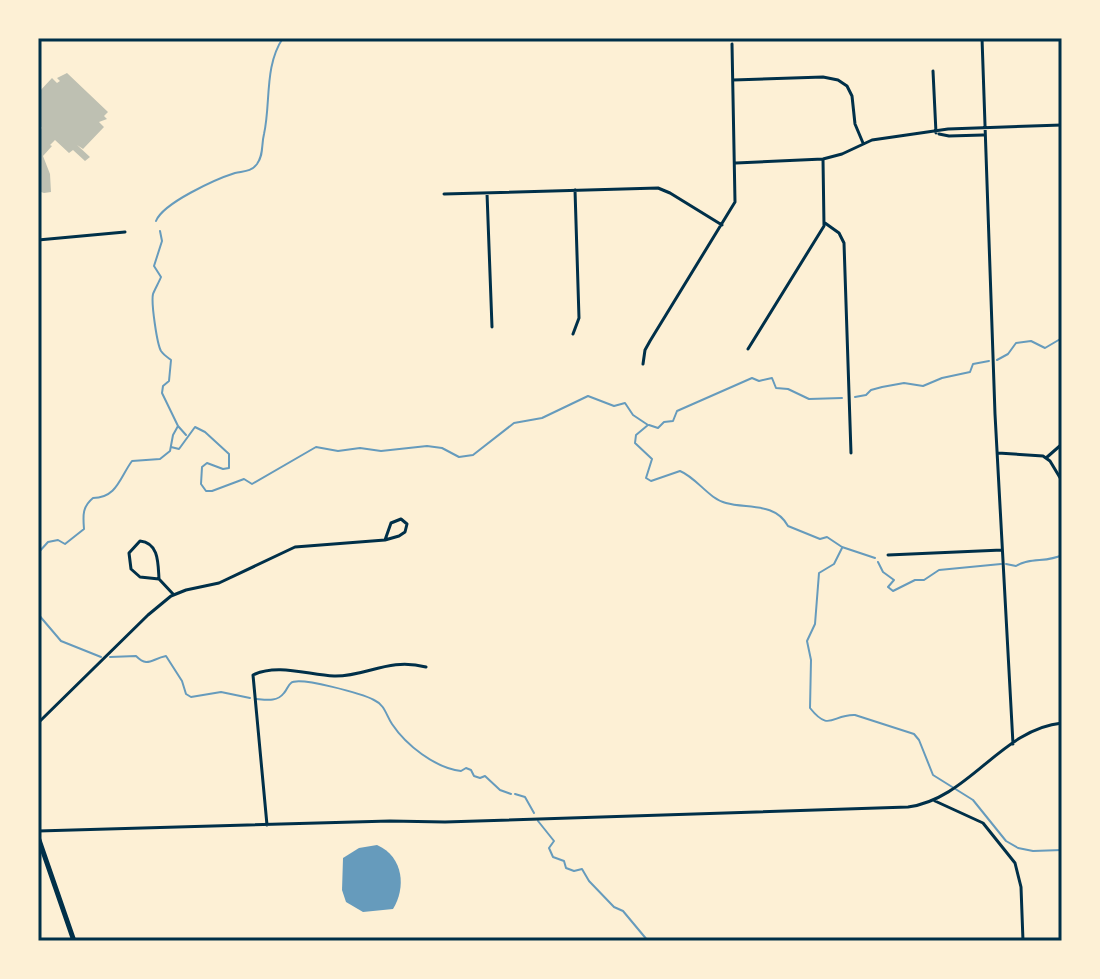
<svg xmlns="http://www.w3.org/2000/svg" width="1100" height="979" font-family="Inter,sans-serif">
<style>
.water{fill:#669bbc}
.lines{fill:none;stroke-linecap:round;stroke-linejoin:round}
.stream{stroke:#669bbc;stroke-width:2}
.building{fill:#bec0b2}
.minor{stroke:#003049;stroke-width:3}
.primary{stroke:#003049;stroke-width:5}
.neatline{fill:none;stroke:#003049;stroke-width:3}
</style>
<rect width="100%" height="100%" fill="#fdf0d5"/>
<!-- water -->
<path class="water" d="M377 845C404 857 406 888 393 909L363 912 346 902 342 890 343 858 359 848Z"/>
<g class="lines">
<!-- stream -->
<path class="stream" d="M156 221C163 203 216 179 235 173 244 171 251 172 257 164 264 154 261 146 264 134 271 103 264 66 283 38
M997 360 1008 354 1016 343 1031 341 1045 348 1062 338
M855 397 866 395 871 390 882 387 904 383 923 386 942 378 970 372 973 364 989 361
M649 425 658 428 664 422 673 421 677 411 752 378 759 381 772 378 776 388 788 389 809 399 842 398
M178 426 186 435
M171 447 179 449 195 427 205 432 229 454V468L223 469 207 463 202 467 201 484 206 491H212L244 479 252 484 316 447 338 451 360 448 381 451 427 446 442 448 459 457 473 455 514 423 542 418 588 396 614 406 625 403 633 415 648 425 636 435 635 443 652 459 646 478 651 481 680 471C697 478 709 499 726 503 747 509 775 502 788 526L820 539 827 537 842 547 875 558
M842 548 834 564 819 573 815 624 807 641 811 660 810 708C830 733 832 714 855 715L914 734 919 740 933 775 973 800 1006 841 1018 848 1033 851 1062 850
M38 553 48 542 58 540 65 544 84 529C83 516 82 507 93 498 117 498 120 477 132 461L160 459 170 451 173 435 178 426 162 393 163 386 169 381 171 360C167 357 164 355 161 351 157 344 151 303 153 294 155 289 159 282 161 277L154 266 162 241 160 231
M878 562 883 572 894 580 888 587 893 591 915 580H924L939 570 1001 564
M1006 564 1016 566C1030 557 1047 563 1062 555
M38 614 61 641 101 657
M110 657 136 656C148 668 151 659 166 656L182 681 186 694 191 697 221 692 250 698
M256 699C267 700 277 702 284 693 287 690 288 685 291 683 299 676 363 694 374 700 385 705 386 715 392 724 406 745 435 768 461 771L466 768 471 770 474 776 480 778 485 776 500 790 511 794
M515 794 525 797 534 813
M538 821 554 841 549 848 553 857 564 861 566 868 574 871 582 869 589 881 614 907 623 911 648 941"/>
</g>
<!-- building -->
<path class="building" d="M67 73 108 112 104 116 107 119 99 122 104 127 83 149 77 145 90 157 85 161 73 150 69 153 55 140 50 145 52 146 43 156 50 174 51 192 44 193 38 191V131L42 128 38 124V93L52 78 57 83 60 81 57 78Z"/>
<g class="lines">
<!-- minor -->
<path class="minor" d="M982 38 995 414 1013 744
M933 71 936 133
M733 80 823 77 838 80 847 86 852 96 855 124 863 143
M939 134 949 136 983 135
M736 163 823 159 842 154 872 140 948 129 1062 125
M487 193 492 327
M444 194 658 188 670 193 722 225
M825 223 839 233 844 243 851 453
M38 240 125 232
M573 334 579 318 575 190
M748 349 824 226 823 159
M643 364 645 350 650 341 735 202 732 44
M998 453 1043 456 1050 461 1062 481
M1046 458 1062 444
M401 519 407 524 405 532 399 536 385 540 391 523Z
M888 555 1002 550
M159 579C158 563 159 543 140 541L129 553 131 569 140 577 159 579 174 595
M38 723 148 615 171 596 186 590 219 583 295 547 385 540
M935 801 983 823 1015 863 1021 887 1023 941
M267 825 253 675C277 663 309 675 334 676 366 677 388 657 426 667
M38 831 390 821 445 822 908 807C969 799 1001 729 1062 723"/>
<!-- primary -->
<path class="primary" d="M38 837 74 941"/>
</g>
<!-- border -->
<rect width="1100" height="979" fill="none" stroke="#fdf0d5" stroke-width="80"/>
<rect x="40" y="40" width="1020" height="899" class="neatline"/>
</svg>
